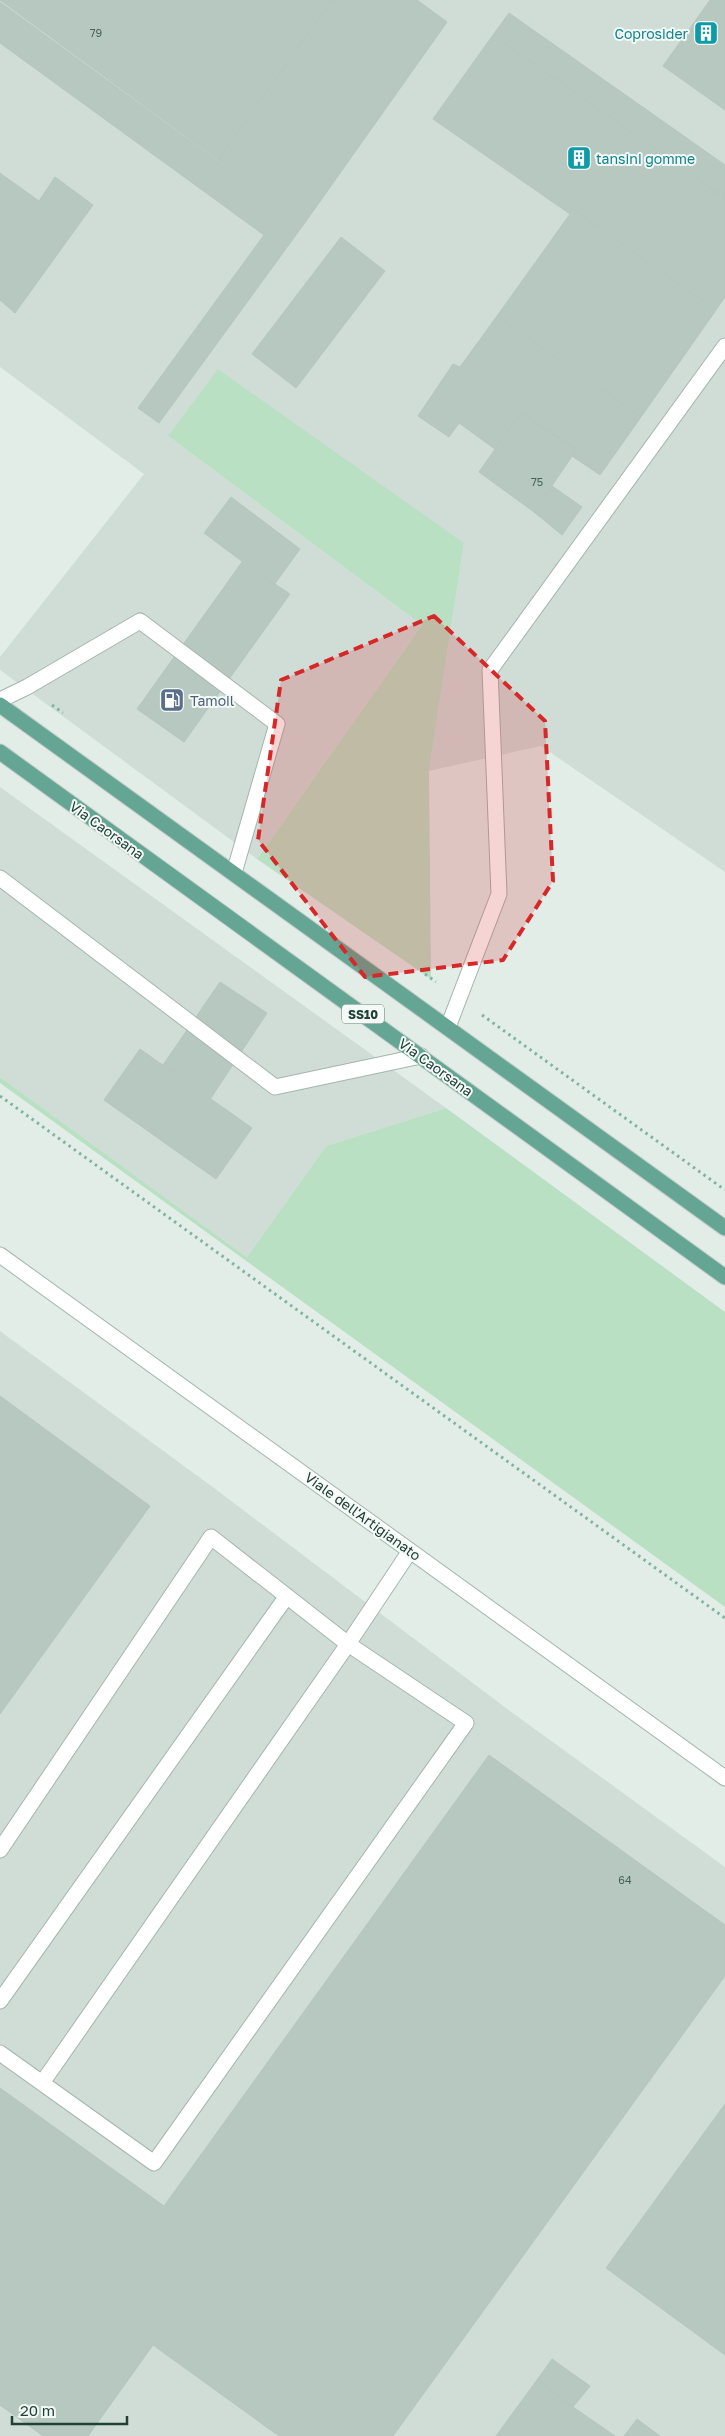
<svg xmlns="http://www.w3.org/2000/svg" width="725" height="2436" font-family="'Golos Text',sans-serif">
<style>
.built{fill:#d0ddd7}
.green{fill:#bae0c3}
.building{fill:#b7c8c1;stroke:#b4c7bf}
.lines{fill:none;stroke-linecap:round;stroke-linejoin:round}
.service-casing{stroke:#a4b6af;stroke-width:17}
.minor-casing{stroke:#a4b6af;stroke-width:17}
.primary-casing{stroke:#c1cac7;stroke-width:17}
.path{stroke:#80b3a2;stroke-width:3;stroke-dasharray:2.5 4;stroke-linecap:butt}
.service{stroke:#fff;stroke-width:15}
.minor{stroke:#fff;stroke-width:15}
.primary{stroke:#64a693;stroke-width:15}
.marked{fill:#d62828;fill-opacity:0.2;stroke:#d62828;stroke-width:4;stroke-dasharray:10 6;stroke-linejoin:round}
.labels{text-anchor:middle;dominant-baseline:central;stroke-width:4;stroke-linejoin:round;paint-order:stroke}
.number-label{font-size:11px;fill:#46625a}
.shield{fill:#f3f9f6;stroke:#607870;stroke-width:1}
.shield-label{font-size:12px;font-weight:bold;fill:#214037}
.culture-label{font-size:14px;fill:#0d838f;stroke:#f3f9f6;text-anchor:end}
.service-label{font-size:14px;fill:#4e5e75;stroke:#f3f9f6;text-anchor:start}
.street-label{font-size:14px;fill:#214037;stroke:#f3f9f6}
</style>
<rect width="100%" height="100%" fill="#e2ede8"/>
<!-- built -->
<path class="built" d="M0 0H725V872L541 746 429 771 464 543 168 436 422 625 257 859 0 670V657L144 474 0 367Z
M0 787 446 1108 326 1146 247 1257 0 1077Z
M0 1331 214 1488 510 1711 725 1867V2436H0Z"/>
<!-- green -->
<path class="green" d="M218 369 464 543 429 771 431 979 257 859 422 625 168 436Z
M0 1077 247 1257 326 1146 446 1108 725 1312V1607L0 1083Z"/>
<!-- building -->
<path class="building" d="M0 0H332L218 160Z
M332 0H417L447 22 304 224 218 160Z
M710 0H725V110L663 66Z
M0 2 304 224 159 423 138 408 264 235 0 43Z
M509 13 725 165V198L493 35Z
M493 35 725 198V297L716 310 571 208 570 214 433 119Z
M0 173 39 201 55 177 93 205 15 313 0 300Z
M571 208 716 310 641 417 497 316 570 214Z
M341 237 385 271 296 388 252 354Z
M497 316 641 417 600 475 572 456 577 449 520 413 495 449 459 423 449 437 418 416 453 364 460 367Z
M520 413 577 449 534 512 479 472Z
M552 486 582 507 562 535 534 512Z
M231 497 300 549 274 585 204 533Z
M242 562 290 594 184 742 137 709Z
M220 982 267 1013 211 1098 163 1065Z
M140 1049 252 1128 216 1179 104 1100Z
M0 1396 150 1506 0 1714Z
M489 1755 725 1925V1976L393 2436H279L153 2345 88 2436H43L0 2405V2088L164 2206Z
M725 2104V2355L606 2268Z
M552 2359 590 2386 573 2407 537 2380Z
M537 2380 573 2407 615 2436H496Z
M637 2419 660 2436H624Z"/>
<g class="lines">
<defs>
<path id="service" d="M0 700 27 687 140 621 277 724 234 873
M0 878 275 1087 421 1056
M448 1027 499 894 490 670 725 346
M0 1850 211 1537 348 1644 466 1723 154 2163 0 2053
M0 2001 287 1596
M42 2083 348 1644 410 1551"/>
<path id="minor" d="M0 1255 725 1778"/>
<path id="primary" d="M0 705 725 1228
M0 752 725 1277"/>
</defs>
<!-- service casing -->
<use href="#service" class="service-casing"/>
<!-- minor casing -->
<use href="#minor" class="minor-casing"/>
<!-- primary casing -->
<use href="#primary" class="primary-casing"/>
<!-- path -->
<path class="path" d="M52 705 63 713
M425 974 436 982
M482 1015 725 1190
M0 1096 725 1618"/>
<!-- service -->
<use href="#service" class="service"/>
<!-- minor -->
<use href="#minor" class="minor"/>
<!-- primary -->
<use href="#primary" class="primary"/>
</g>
<!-- marked area -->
<path class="marked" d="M434 616 545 721 553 881 503 960 365 977 258 840 281 680Z"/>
<!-- icons -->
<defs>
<symbol id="building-square" viewBox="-11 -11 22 22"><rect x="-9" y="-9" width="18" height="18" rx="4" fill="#0f9aa8" stroke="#f3f9f6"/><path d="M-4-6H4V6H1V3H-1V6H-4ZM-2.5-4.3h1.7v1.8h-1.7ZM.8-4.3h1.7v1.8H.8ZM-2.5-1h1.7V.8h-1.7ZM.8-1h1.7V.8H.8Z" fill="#fff"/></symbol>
<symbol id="fuel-square" viewBox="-11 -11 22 22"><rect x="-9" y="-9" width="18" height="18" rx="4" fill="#5c6f8a" stroke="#f3f9f6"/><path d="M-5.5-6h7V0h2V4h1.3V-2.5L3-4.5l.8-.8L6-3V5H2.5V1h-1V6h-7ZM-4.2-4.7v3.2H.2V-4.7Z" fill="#fff"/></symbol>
</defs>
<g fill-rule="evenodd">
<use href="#building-square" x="692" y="19" width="28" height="28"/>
<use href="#building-square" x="565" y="144" width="28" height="28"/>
<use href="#fuel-square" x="158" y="686" width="28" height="28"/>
</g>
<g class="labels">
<!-- number labels -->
<g class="number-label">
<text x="96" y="32">79</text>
<text x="537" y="481">75</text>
<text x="625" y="1879">64</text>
</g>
<!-- shield labels -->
<rect class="shield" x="342" y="1004.5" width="42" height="19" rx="4"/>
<g class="shield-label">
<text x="363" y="1014">SS10</text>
</g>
<!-- culture labels -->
<g class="culture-label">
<text x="688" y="33">Coprosider</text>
<text x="596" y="158" text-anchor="start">tansini gomme</text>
</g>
<!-- service labels -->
<g class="service-label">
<text x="190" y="700">Tamoil</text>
</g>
<!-- street labels -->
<g class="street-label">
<text transform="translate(107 830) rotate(36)">Via Caorsana</text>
<text transform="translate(436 1067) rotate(36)">Via Caorsana</text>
<text transform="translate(363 1516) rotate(36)">Viale dell'Artigianato</text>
</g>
</g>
<!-- scale -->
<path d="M12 2416v8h115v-8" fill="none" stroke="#214037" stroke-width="2.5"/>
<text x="20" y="2416" font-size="15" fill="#214037" stroke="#f3f9f6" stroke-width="4" paint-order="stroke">20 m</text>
</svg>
